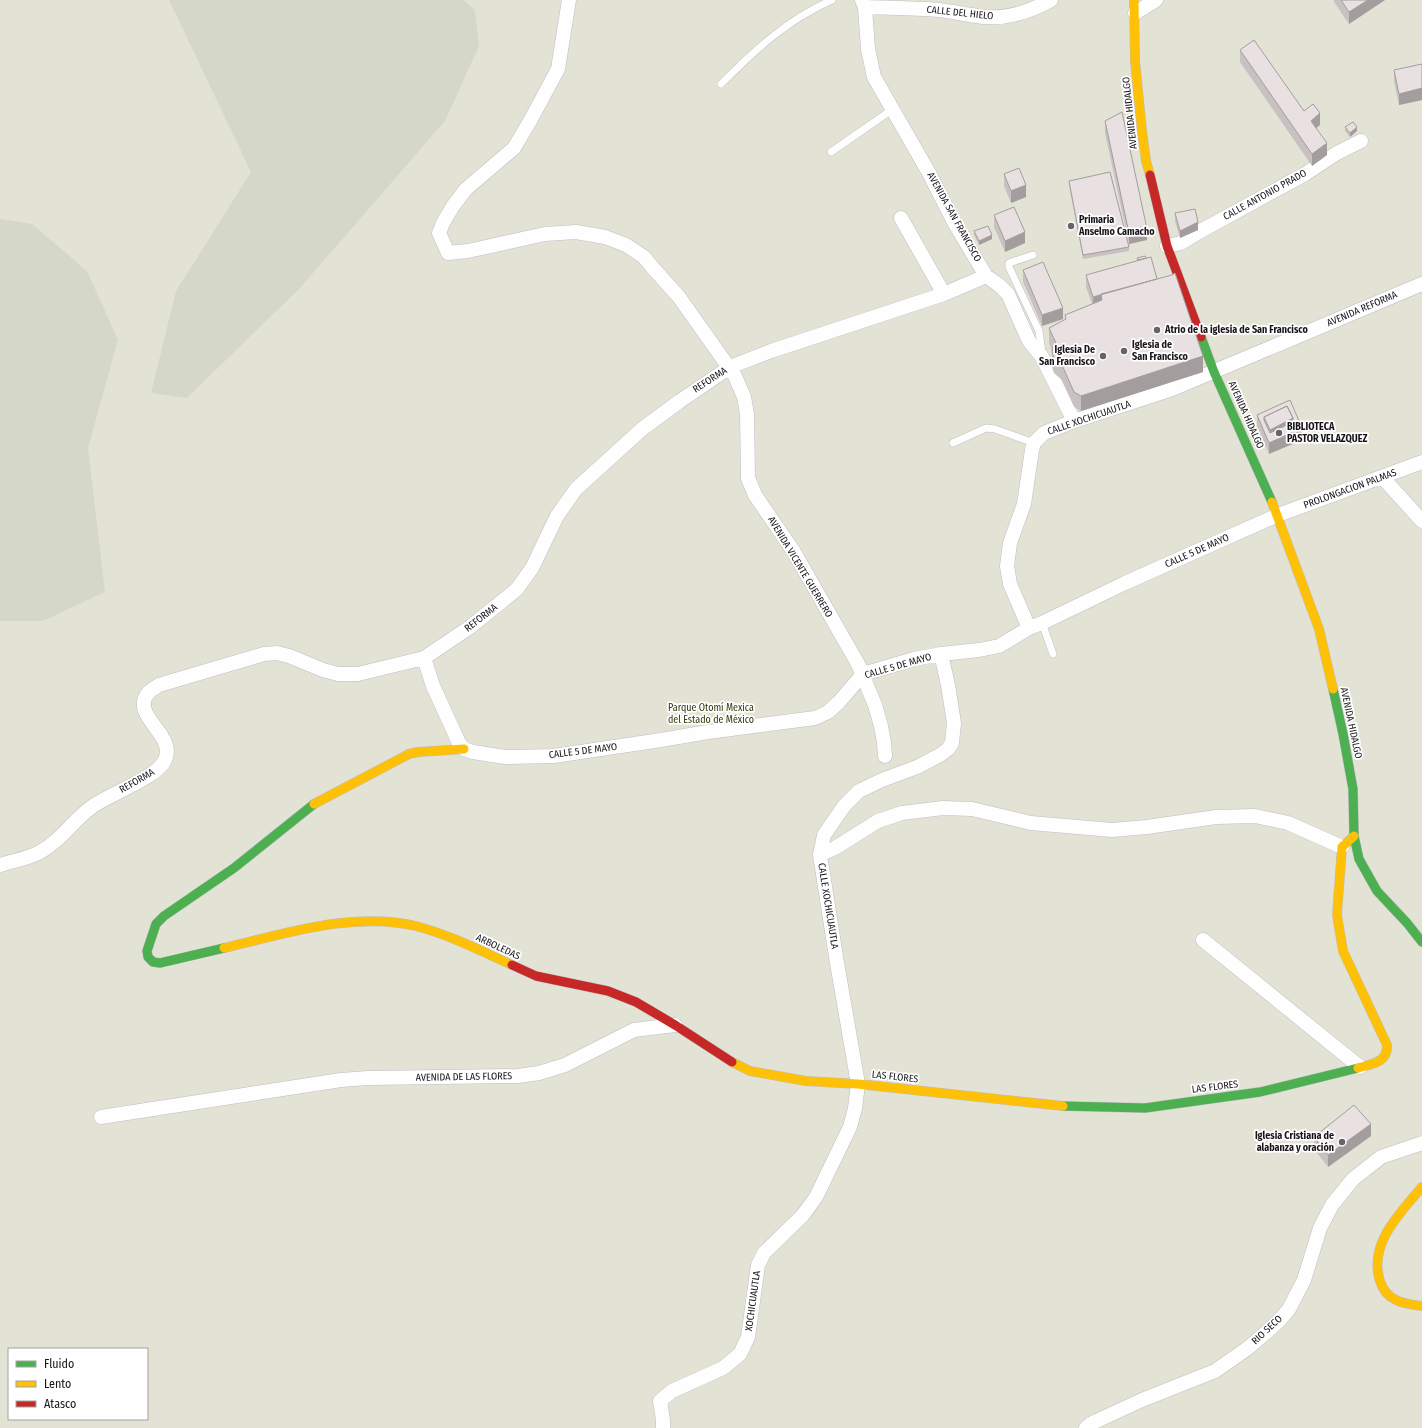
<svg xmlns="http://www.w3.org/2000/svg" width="1422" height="1428" font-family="'Fira Sans Condensed',sans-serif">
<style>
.green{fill:#e2e3d5;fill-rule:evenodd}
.forest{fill:#d6d8c7}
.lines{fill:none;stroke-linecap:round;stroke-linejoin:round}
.lane-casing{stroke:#c0bdc1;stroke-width:8}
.street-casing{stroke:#c0bdc1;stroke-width:15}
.fast-casing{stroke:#c0bdc1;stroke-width:10}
.slow-casing{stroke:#c0bdc1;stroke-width:10}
.jam-casing{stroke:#c0bdc1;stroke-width:10}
.path{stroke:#e1e0e2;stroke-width:2.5;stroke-dasharray:2 3;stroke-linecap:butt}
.lane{stroke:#fefeff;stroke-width:7}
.street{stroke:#fefeff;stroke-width:14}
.fast{stroke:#4caf50;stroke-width:9}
.slow{stroke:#ffc107;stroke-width:9}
.jam{stroke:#c62828;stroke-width:9}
.wall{fill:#c8c1c2}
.shaded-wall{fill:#a39d9e}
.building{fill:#e9e0e1;stroke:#a39d9e;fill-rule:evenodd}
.poi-dot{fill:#676369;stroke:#fff;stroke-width:1.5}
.labels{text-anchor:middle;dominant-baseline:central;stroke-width:3.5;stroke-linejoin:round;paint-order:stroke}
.street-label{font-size:10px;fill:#18141a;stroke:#fff}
.poi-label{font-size:10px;font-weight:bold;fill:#18141a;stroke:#fff;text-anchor:start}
.park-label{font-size:10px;fill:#32360b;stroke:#fff}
</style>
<rect width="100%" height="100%" fill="#faf7fc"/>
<!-- green -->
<path class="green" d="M0 0H1422V1428H0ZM9 1349H147V1419H9Z"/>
<!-- forest -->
<path class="forest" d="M169 0H464L475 10 479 46 445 121 300 288 187 398 151 393 176 291 251 172Z
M0 219 32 224 87 271 118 340 88 448 105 592 43 621H0Z"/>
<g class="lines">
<defs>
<path id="lane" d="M721 84C755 50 788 19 832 0
M831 152 893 109
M1033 255 1009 263V267L1039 331 1042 353
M953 443 986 428 995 429 1034 443
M1042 623 1053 654"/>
<path id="street" d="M569 0 558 69 530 121 514 148 466 189 453 206 443 223 439 233 448 253 468 251 545 234 576 232 605 237 626 245 644 257 653 268 679 297 735 376 744 397 747 414 748 478 755 495 794 552 858 664 875 705 881 726 884 742 885 756
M862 0 865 7 868 49 874 77 929 173 955 224 986 276 999 285 1008 294 1029 341 1042 357 1074 421
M865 7C890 8 914 8 939 10 954 12 969 15 984 17 1008 19 1031 11 1051 0
M1135 13 1156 0
M901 218 944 294
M1167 246 1181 243 1197 233 1305 174 1337 153 1361 141
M1382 477 1422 521
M1029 628 1010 584 1007 566 1010 543 1024 504 1032 450 1034 443 1044 433 1074 421 1172 389 1422 284
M424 658 433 686 459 743 464 749 473 752 505 757 554 756 661 740 708 732 815 718 828 712 839 702 863 674 914 659 941 654 979 650 999 646 1029 628 1042 623 1125 583 1278 515 1422 462
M820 855 835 848 878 821 902 813 943 808 972 809 1031 823 1112 830 1147 827 1216 817 1255 816 1288 823 1342 847
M0 865C12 861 26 859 38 853 59 843 74 819 93 806 110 794 158 777 165 760 177 734 128 715 149 692 152 689 156 687 159 685L264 654 277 653 289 656 323 670 338 674H358L424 658 470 627 517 589 532 568 557 516 576 489 642 429 680 401 730 367 771 351 944 294 986 276
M1203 940 1360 1067
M101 1117 341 1080 368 1078 518 1076 539 1073 565 1065 634 1030 675 1025
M663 1428V1420L660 1401 672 1391 723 1368 740 1354 748 1337 758 1265 764 1253 803 1215 816 1197 850 1127 855 1108 858 1084 837 963 820 855 824 835 844 806 859 791 882 780 917 767 940 755 948 749 952 743 954 723 948 685 941 654
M1086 1428 1092 1423 1142 1400 1215 1371 1248 1348 1278 1322 1289 1309 1304 1280 1320 1228 1332 1205 1353 1179 1381 1157 1422 1143"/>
<path id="fast" d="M1201 337 1214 372 1272 502
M1333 689 1343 734 1353 789 1354 836 1359 859 1377 891 1407 923 1422 942
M224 948 160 963 153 962 148 957 147 951 156 924 164 916 234 868 314 804
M1063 1106 1145 1108 1260 1092 1358 1068"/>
<path id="slow" d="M1134 0 1135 61 1142 131 1146 161 1150 175
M1272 502 1319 629 1333 689
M314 804 409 754 418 752 464 749
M1354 836 1342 847 1337 915 1343 951 1387 1045C1388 1063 1371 1064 1358 1068
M224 948C284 934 354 911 416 926 450 935 481 951 512 965
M732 1062 750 1071 806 1081 858 1084 1063 1106
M1422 1187C1400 1213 1368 1244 1380 1281 1386 1301 1404 1304 1422 1306"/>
<path id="jam" d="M1150 175 1167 246 1201 337
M512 965 536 976 608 991 636 1002 675 1025 732 1062"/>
</defs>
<!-- lane casing -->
<use href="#lane" class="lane-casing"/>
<!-- street casing -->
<use href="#street" class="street-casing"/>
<!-- fast casing -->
<use href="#fast" class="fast-casing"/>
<!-- slow casing -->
<use href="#slow" class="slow-casing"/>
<!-- jam casing -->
<use href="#jam" class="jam-casing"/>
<!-- path -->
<path class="path" d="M1347 1153 1354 1161"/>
<!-- lane -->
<use href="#lane" class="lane"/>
<!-- street -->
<use href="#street" class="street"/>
<!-- fast -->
<use href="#fast" class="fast"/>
<!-- slow -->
<use href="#slow" class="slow"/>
<!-- jam -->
<use href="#jam" class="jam"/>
</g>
<!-- wall -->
<path class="wall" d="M1334 0H1385L1349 24 1334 2Z
M1240 50 1320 125 1316 128 1327 155 1312 166 1240 62Z
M1422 64V100L1399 105 1394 82V70Z
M1105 121 1147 240 1129 244 1105 133Z
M1345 127 1357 131 1350 137 1345 131Z
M1004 174 1026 197 1011 203 1004 186Z
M1069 181 1129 247V251L1083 259 1069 185Z
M1175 213 1198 230 1180 238 1175 221Z
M994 215 1025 243 1005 252 994 227Z
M974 231 992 239 979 245 974 235Z
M1137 258H1146L1157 279 1203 372 1081 411 1074 407 1062 380 1054 373 1052 367V351L1049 343V328L1065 320V315L1092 304 1086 287V275L1137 261Z
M1023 270 1063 319 1042 326 1023 282Z
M1290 400 1302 440 1269 454 1257 427V415Z
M1371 1136 1328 1167 1314 1149V1137Z"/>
<!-- shaded-wall -->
<path class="shaded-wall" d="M1368 0H1385L1349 24V12Z
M1422 88V100L1399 105V94Z
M1320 113V125L1311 132V121Z
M1357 127V131L1350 137V133Z
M1327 143V155L1312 166V154Z
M1026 185V197L1011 203V191Z
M1198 222V230L1180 238V231Z
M1147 229V240L1129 244V233Z
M1025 232V243L1005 252V241Z
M992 235V239L979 245V241Z
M1101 295V306L1093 309V297Z
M1063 308V319L1042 326V315Z
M1203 356V372L1081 411V396Z
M1293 418 1302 428V440L1269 454V443L1270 442V430Z
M1371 1124V1136L1328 1167V1155Z"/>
<!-- building -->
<path class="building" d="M1341 0H1368L1349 12Z
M1254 40 1304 111 1313 104 1320 113 1311 121 1327 143 1312 154 1240 50Z
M1422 64V88L1399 94 1394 70Z
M1122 112 1147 229 1129 233 1105 121Z
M1353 122 1357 127 1350 133 1345 127Z
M1019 168 1026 185 1011 191 1004 174Z
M1110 172 1129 247 1083 255 1069 181Z
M1014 207 1025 232 1005 241 994 215Z
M1195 209 1198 222 1180 231 1175 213Z
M988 226 992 235 979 241 974 231Z
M1145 256 1146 258 1138 260 1137 258Z
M1151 257 1157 279 1093 297 1086 275Z
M1043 262 1063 308 1042 315 1023 270Z
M1175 273 1203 356 1081 396 1074 392 1062 365 1054 358 1052 352 1053 347 1056 343 1049 328 1066 319 1065 315 1102 300 1101 294 1172 275Z
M1290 400 1302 428 1269 443 1257 415ZM1287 406 1293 418V422L1270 433 1264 420V417Z
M1287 406 1293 418 1270 430 1264 417Z
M1354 1105 1371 1124 1328 1155 1314 1137Z"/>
<!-- markers -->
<g class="poi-dot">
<circle cx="1071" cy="226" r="4"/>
<circle cx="1157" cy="330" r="4"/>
<circle cx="1124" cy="351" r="4"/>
<circle cx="1103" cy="356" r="4"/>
<circle cx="1279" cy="433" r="4"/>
<circle cx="1342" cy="1142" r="4"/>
</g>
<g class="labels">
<!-- street labels -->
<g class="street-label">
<text transform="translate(960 13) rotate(6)">CALLE DEL HIELO</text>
<text transform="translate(1130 113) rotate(-96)">AVENIDA HIDALGO</text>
<text transform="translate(1265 195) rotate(-29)">CALLE ANTONIO PRADO</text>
<text transform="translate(954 217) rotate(61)">AVENIDA SAN FRANCISCO</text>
<text transform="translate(1362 309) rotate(-23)">AVENIDA REFORMA</text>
<text transform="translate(710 380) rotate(-33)">REFORMA</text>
<text transform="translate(1246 415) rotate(66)">AVENIDA HIDALGO</text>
<text transform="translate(1089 418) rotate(-19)">CALLE XOCHICUAUTLA</text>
<text transform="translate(1350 489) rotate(-20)">PROLONGACION PALMAS</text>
<text transform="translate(1197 551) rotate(-24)">CALLE 5 DE MAYO</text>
<text transform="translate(800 567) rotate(59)">AVENIDA VICENTE GUERRERO</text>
<text transform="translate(481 618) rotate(-38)">REFORMA</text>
<text transform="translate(898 666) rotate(-16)">CALLE 5 DE MAYO</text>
<text transform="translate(1351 723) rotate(78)">AVENIDA HIDALGO</text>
<text transform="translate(583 751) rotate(-7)">CALLE 5 DE MAYO</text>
<text transform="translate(137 781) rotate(-30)">REFORMA</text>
<text transform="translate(828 906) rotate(81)">CALLE XOCHICUAUTLA</text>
<text transform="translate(498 947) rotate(25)">ARBOLEDAS</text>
<text transform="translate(464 1077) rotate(-1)">AVENIDA DE LAS FLORES</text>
<text transform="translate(895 1077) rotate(6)">LAS FLORES</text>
<text transform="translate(1215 1087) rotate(-7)">LAS FLORES</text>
<text transform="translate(753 1301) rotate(-82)">XOCHICUAUTLA</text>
<text transform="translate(1267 1330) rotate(-43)">RIO SECO</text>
</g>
<!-- poi labels -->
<g class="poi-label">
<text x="1079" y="220">Primaria<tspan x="1079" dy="12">Anselmo Camacho</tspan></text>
<text x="1165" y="330">Atrio de la iglesia de San Francisco</text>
<text x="1132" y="345">Iglesia de<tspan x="1132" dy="12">San Francisco</tspan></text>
<text x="1095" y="350" text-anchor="end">Iglesia De<tspan x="1095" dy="12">San Francisco</tspan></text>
<text x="1287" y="427">BIBLIOTECA<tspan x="1287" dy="12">PASTOR VELAZQUEZ</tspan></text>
<text x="1334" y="1136" text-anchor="end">Iglesia Cristiana de<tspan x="1334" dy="12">alabanza y oración</tspan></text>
</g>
<!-- park labels -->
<g class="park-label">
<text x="711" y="708">Parque Otomí Mexica<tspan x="711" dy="12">del Estado de México</tspan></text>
</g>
</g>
<!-- legend -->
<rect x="8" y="1348" width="140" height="72" fill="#ffffff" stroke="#a3a1a3"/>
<rect x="16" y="1361" width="20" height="6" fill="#4caf50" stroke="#a3a1a3"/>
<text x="44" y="1368" font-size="12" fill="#18141a">Fluido</text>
<rect x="16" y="1381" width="20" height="6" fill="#ffc107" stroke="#a3a1a3"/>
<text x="44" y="1388" font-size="12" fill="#18141a">Lento</text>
<rect x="16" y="1401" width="20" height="6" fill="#c62828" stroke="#a3a1a3"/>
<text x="44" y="1408" font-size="12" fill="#18141a">Atasco</text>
</svg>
